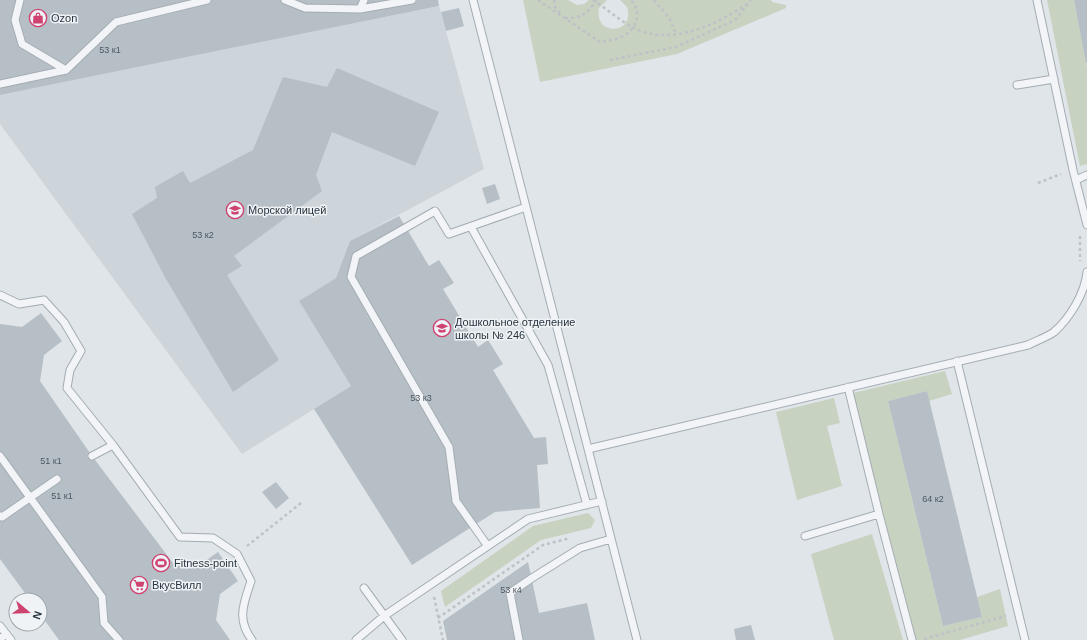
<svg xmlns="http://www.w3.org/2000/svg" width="1087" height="640" font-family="Helvetica,sans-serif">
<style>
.built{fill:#cdd4da}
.green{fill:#c8d2c0}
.building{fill:#b6bfc5}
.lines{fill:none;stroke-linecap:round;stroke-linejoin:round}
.service-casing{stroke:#a4adb3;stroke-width:9}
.path{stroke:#bdc2c7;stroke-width:2.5;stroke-dasharray:3 3;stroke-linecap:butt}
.service{stroke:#f2f4f7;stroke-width:7}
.labels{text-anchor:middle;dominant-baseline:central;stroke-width:3;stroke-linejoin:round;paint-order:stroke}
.number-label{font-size:9px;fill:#4c5861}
.poi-label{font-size:11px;fill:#283540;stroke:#eff3f6;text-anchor:start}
</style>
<rect width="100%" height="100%" fill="#dfe5e9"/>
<!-- built -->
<path class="built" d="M439 6 484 169 350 241 336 278 299 301 351 386 242 454 0 124V95Z"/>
<!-- green -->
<path class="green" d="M523 0H568L577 5 584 4 589 0H607L599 8C593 37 636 35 627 7L620 0H771L772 2 786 5V8L677 54 540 82Z
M1047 0H1074L1087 67V164L1080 166Z
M945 371 952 394 929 401 927 391 888 401 943 626 982 617 977 597 1000 589 1008 626 960 640H912L849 394Z
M834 398 840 423 827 426 842 486 797 500 776 412Z
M588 513 595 520 591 528 541 540 445 607 441 591 533 526Z
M872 534 903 640H834L811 554Z"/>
<!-- building -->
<path class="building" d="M0 0H438L439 6 0 95Z
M1074 0H1087V63H1086Z
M459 8 464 26 446 31 441 12Z
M337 68 439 112 415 166 332 132 316 175 322 191 234 256 242 266 227 275 279 360 233 392 166 279 132 214 157 198 155 187 183 171 190 183 253 150 283 77 327 87Z
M495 184 500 199 487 204 482 188Z
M399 216 429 266 439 260 454 283 443 289 478 347 488 340 503 364 493 370 534 438 546 437 548 464 537 465 540 508 495 512 412 565 314 409 351 386 299 301 336 278 350 241Z
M41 313 62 341 44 355 40 381 92 456 173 563 198 566 218 552 238 581 220 594 216 620 230 640H59L40 614V600H30L0 559V324L22 327Z
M927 391 982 617 943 626 888 401Z
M276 482 289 498 276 509 262 492Z
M528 562 539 613 587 603 595 640H447L443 621Z
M751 625 755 640H736L734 629Z"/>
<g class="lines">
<defs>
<path id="service" d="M20 0 15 20 22 44 66 70
M285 0 305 8 360 9 364 0
M473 0 637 640
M1037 0 1073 170 1087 225
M360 9 412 0
M0 84 66 70 116 22 207 0
M1017 85 1054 79
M1076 180 1087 175
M471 227 548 365 587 505
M0 295 19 304 44 300 64 322 81 351 70 370 67 388 113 445 180 537 213 538 237 554 251 581C244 603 236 619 252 640
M957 361 1025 640
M848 387 879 514 912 640
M588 449 1028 345C1036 341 1047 337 1054 332 1070 318 1085 293 1087 272
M0 456 102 597 104 623 119 640
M92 456 113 445
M0 516 2 517 57 479
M805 536 879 514
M487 545 456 501 449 447 351 277 356 256 435 211 449 234 526 207
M364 588 402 640
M0 626 11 640
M0 639 6 634
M356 640 384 616 528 519 602 501
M519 640 510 593 532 578 580 548 611 539"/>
</defs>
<!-- service casing -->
<use href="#service" class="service-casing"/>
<!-- path -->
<path class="path" d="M538 0 600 42C616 40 634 36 637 17 638 11 635 4 631 0
M554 0 555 7 561 14
M593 0C607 9 620 21 634 28 672 47 717 24 749 3
M654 0 670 19 676 34
M565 18C580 19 588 14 596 0
M610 60 676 47 735 20 751 0
M1038 183 1061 174
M1080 236V261
M247 546 301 503
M434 597 443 640
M438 618 543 545 570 538
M924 639 1006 616"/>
<!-- service -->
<use href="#service" class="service"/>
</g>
<!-- icons -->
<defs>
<symbol id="shop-ring" viewBox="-11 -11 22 22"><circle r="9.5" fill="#eff3f6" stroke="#cf4371" stroke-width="1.5"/><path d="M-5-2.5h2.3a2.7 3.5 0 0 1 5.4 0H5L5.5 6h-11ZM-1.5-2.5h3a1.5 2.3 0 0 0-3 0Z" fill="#cf4371"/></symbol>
<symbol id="university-ring" viewBox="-11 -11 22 22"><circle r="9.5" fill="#eff3f6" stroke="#cf4371" stroke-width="1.5"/><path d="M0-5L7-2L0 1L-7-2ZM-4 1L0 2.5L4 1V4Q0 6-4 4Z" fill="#cf4371"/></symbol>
<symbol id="school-ring" viewBox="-11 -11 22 22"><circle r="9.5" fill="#eff3f6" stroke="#cf4371" stroke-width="1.5"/><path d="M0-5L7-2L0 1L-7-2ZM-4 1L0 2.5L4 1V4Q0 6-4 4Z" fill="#cf4371"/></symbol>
<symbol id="stadium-ring" viewBox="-11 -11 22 22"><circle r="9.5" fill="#eff3f6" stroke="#cf4371" stroke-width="1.5"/><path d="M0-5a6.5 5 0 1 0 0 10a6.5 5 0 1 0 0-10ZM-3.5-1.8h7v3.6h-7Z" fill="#cf4371"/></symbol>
<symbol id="supermarket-ring" viewBox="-11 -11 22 22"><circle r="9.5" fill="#eff3f6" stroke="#cf4371" stroke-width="1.5"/><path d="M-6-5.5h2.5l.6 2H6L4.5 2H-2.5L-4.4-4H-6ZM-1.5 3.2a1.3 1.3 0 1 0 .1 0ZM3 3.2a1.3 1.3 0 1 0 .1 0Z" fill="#cf4371"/></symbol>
</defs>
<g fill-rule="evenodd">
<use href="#shop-ring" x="28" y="8" width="20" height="20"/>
<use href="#university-ring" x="225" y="200" width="20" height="20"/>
<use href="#school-ring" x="432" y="318" width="20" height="20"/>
<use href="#stadium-ring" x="151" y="553" width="20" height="20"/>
<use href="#supermarket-ring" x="129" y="575" width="20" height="20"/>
</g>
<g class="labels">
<!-- number labels -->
<g class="number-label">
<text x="110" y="50">53 к1</text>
<text x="203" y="235">53 к2</text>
<text x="421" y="398">53 к3</text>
<text x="51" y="461">51 к1</text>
<text x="62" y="496">51 к1</text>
<text x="933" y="499">64 к2</text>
<text x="511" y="590">53 к4</text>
</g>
<!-- poi labels -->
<g class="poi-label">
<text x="51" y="18">Ozon</text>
<text x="248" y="210">Морской лицей</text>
<text x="455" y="322">Дошкольное отделение<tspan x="455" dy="13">школы № 246</tspan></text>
<text x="174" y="563">Fitness-point</text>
<text x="152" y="585">ВкусВилл</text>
</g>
</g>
<!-- north arrow -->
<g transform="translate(28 612) rotate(109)"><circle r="19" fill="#eff3f6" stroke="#9fa7ad"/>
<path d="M0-3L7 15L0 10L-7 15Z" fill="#cf4371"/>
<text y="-6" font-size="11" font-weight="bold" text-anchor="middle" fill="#283540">N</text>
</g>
</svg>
